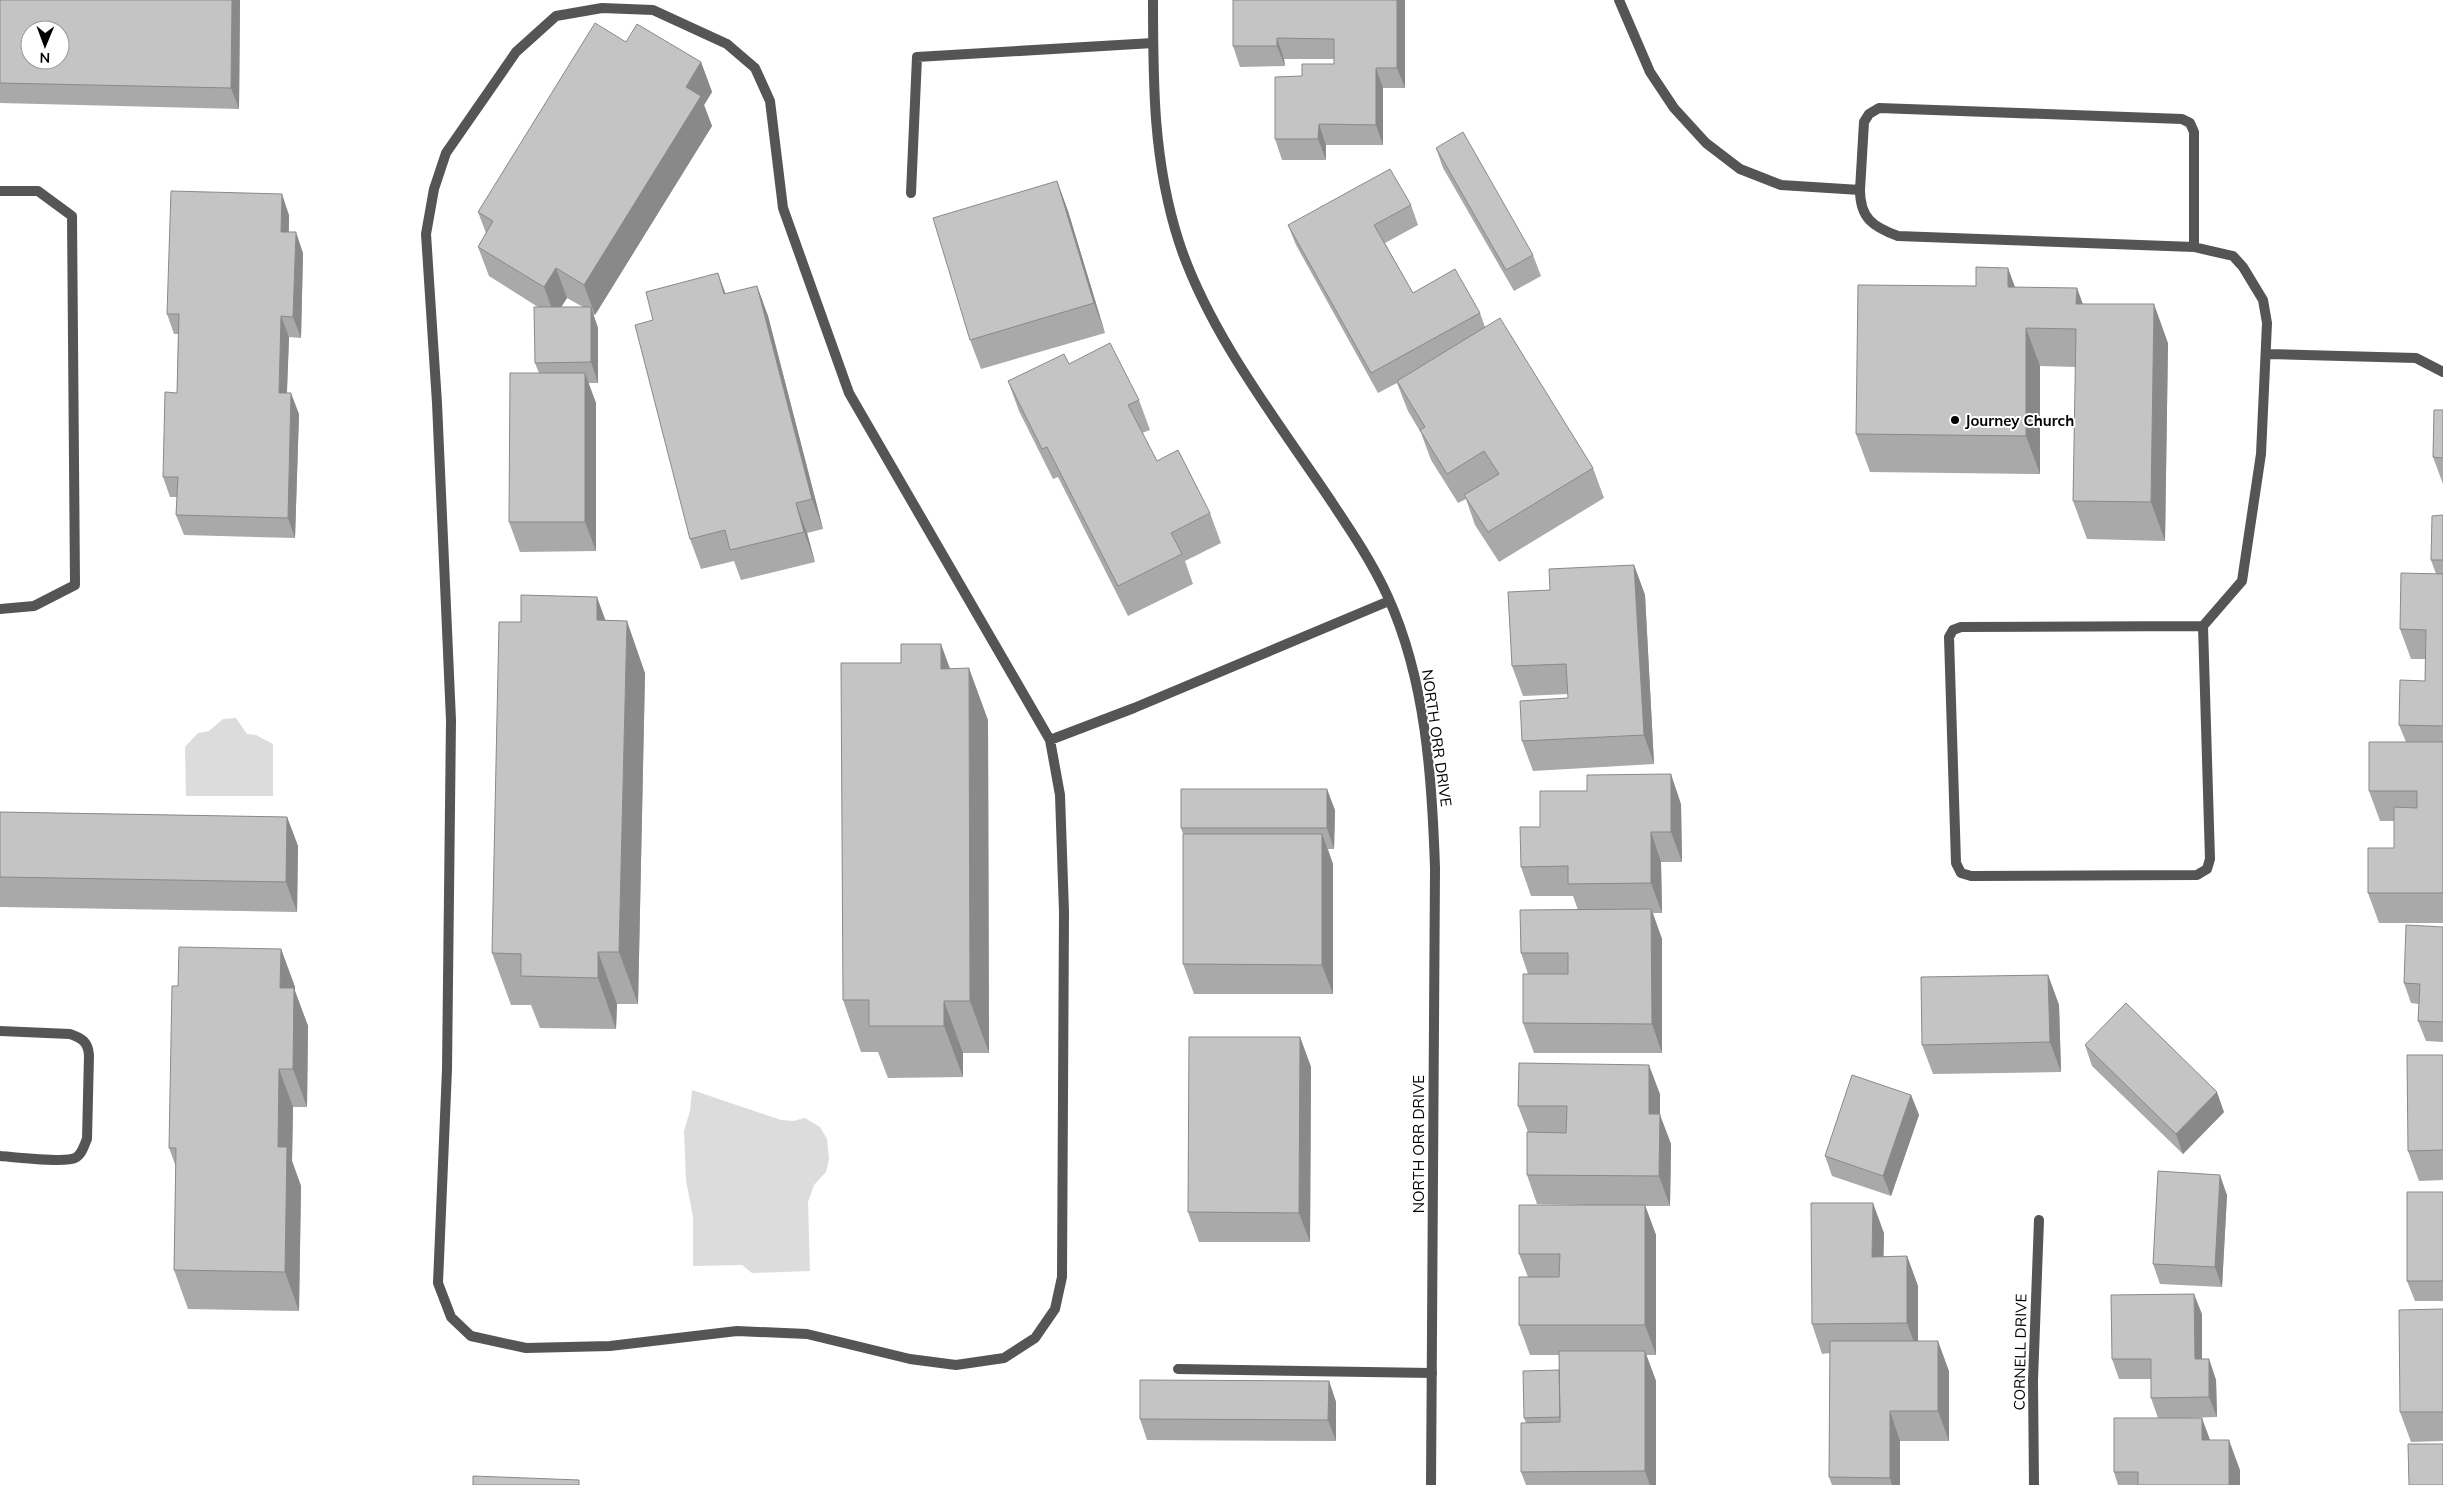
<svg xmlns="http://www.w3.org/2000/svg" width="2443" height="1485" font-family="Mulish,sans-serif">
<style>
.green{fill:#dcdcdc}
.lines{fill:none;stroke-linecap:round;stroke-linejoin:round}
.lane{stroke:#555;stroke-width:10}
.street{stroke:#555;stroke-width:10}
.wall{fill:#a9a9a9;fill-rule:evenodd}
.shaded-wall{fill:#898989}
.building{fill:#c4c4c4;stroke:#898989;fill-rule:evenodd}
.poi-dot{fill:#000;stroke:#fff;stroke-width:2}
.labels{text-anchor:middle;dominant-baseline:central;stroke-width:4;stroke-linejoin:round;paint-order:stroke}
.poi-label{font-size:15px;font-weight:bold;fill:#000;stroke:#fff;text-anchor:start}
.street-label{font-size:15px;fill:#000;stroke:#fff}
</style>
<rect width="100%" height="100%" fill="#fff"/>
<!-- green -->
<path class="green" d="M236 718 247 734 256 735 273 744V796H186L185 747 198 733 209 731 223 719Z
M692 1090 781 1120 793 1121 805 1118 820 1127 827 1139 829 1159 826 1172 814 1185 808 1202 810 1271 752 1273 742 1265 693 1266V1217L686 1180 684 1131 690 1111Z"/>
<g class="lines">
<!-- lane -->
<path class="lane" d="M1619 0 1650 72 1674 108 1706 143 1740 169 1781 185 1860 190 1864 122 1869 114 1879 108 2182 119 2190 123 2194 132V247L2233 256 2243 267 2263 300 2267 323 2261 454 2242 581 2203 626 2210 859 2207 869 2197 875 1971 876 1961 873 1956 863 1949 637 1953 630 1961 627 2203 626
M1860 190C1860 218 1873 227 1898 236L2194 247
M0 191H38L72 216 75 585 34 606 0 609
M911 193 917 57 1153 43
M2266 354 2416 358 2443 372
M1050 740 849 393 783 208 770 101 755 68 727 44 653 10 602 8 556 16 516 52 446 153 434 189 426 234 437 403 451 720 447 1069 438 1283 451 1317 471 1336 526 1348 610 1346 737 1331 807 1334 910 1359 956 1365 1004 1358 1035 1338 1055 1309 1062 1277 1064 912 1060 795 1050 740 1134 708 1389 601
M0 1031 70 1034C82 1038 88 1042 89 1055L87 1139C84 1145 82 1155 75 1158 65 1163 14 1157 0 1156
M1178 1369 1432 1373"/>
<!-- street -->
<path class="street" d="M1153 0C1153 83 1153 162 1179 242 1209 334 1279 423 1333 504 1353 534 1373 564 1388 597 1426 681 1432 778 1435 868L1431 1485
M2034 1485 2033 1380 2039 1220"/>
</g>
<!-- wall -->
<path class="wall" d="M0 0H240L239 109 0 103Z
M1233 0H1405V88H1383V145H1326V160H1282L1275 139 1302 76 1334 64V59H1284L1285 66 1240 67 1233 46Z
M626 42 701 62 712 92 704 105 712 126 595 315 593 314 598 328V383H588L596 403V551L520 552 509 522 539 373 535 363 538 307 489 276 478 247 486 233 478 212ZM567 298 583 307H561Z
M1436 148 1533 255 1541 276 1514 291 1443 168Z
M1057 181 1068 211 1105 333 981 369 970 340Z
M1411 205 1418 225 1385 243 1413 293 1480 313 1485 327 1593 468 1604 498 1499 562 1475 525 1466 499 1458 503 1431 460 1421 433 1408 411 1397 383 1378 393 1296 245 1288 225Z
M289 215V232L303 253 301 338 289 337 287 393 299 414 295 538 184 535 176 515 177 497H170L163 477 177 393 178 334H174L167 314Z
M757 286 768 316 823 529 807 533 815 562 741 580 734 561 701 569 690 539 653 320 726 294Z
M2015 287 2082 304 2168 343 2165 541 2087 539 2073 501 2076 367 2040 366V474L1870 472 1856 434Z
M1069 364 1139 400 1150 430 1142 433 1157 461 1210 513 1221 543 1185 561 1193 584 1128 616 1058 477 1053 479 1019 411 1008 381Z
M2443 410V484L2433 457Z
M2443 515V923H2379L2368 893 2394 848V821H2380L2369 791 2406 742 2399 725 2425 681V659H2411L2400 629 2436 574 2431 560Z
M1634 565 1645 595 1654 764 1533 771 1522 741 1568 698V694L1523 696 1512 666 1550 590Z
M606 620 645 673 638 1004H617L616 1029 540 1028 531 1005H511L492 953 521 622Z
M901 663 950 668 988 720 989 1053H963V1077L888 1078 878 1052H861L843 1000Z
M1681 804 1682 862H1661L1662 913H1653L1662 939V1053H1534L1523 1023 1528 974 1521 953 1578 910 1573 896H1531L1521 867 1540 827Z
M1335 810 1334 849H1328L1333 864V994H1194L1183 964V834L1181 828Z
M0 812 287 817 298 846 297 912 0 907Z
M2443 927V1042L2426 1041 2418 1021 2419 1004 2411 1003 2404 983Z
M281 949 295 987V991L308 1026 307 1107H293L292 1161 301 1186 299 1311 188 1309 174 1270 176 1167 169 1148Z
M2048 975 2059 1005 2061 1072 1933 1074 1922 1045Z
M1300 1037 1311 1067 1310 1242H1199L1188 1212Z
M2085 1045 2224 1112 2183 1154 2092 1066Z
M2443 1055V1180L2419 1181 2408 1151Z
M1660 1094V1115L1671 1144 1670 1206H1645L1656 1235V1355H1646L1656 1381V1485H1526L1521 1472 1526 1423 1524 1418 1559 1370V1355H1530L1519 1325 1528 1277 1519 1254 1585 1205 1537 1204 1527 1175 1528 1132 1518 1106Z
M1911 1095 1919 1115 1891 1196 1832 1176 1825 1156Z
M2443 1192V1301H2415L2407 1281Z
M2227 1195 2222 1287 2160 1284 2153 1264Z
M1884 1233 1883 1257 1907 1256 1918 1286V1341L1949 1371V1441H1900V1485H1832L1829 1477 1830 1353 1822 1354 1812 1324Z
M2443 1309V1441L2411 1442 2400 1412Z
M2202 1314V1359H2209L2216 1380 2217 1417 2187 1418 2240 1470V1485H2118L2114 1472 2158 1418 2151 1398V1379H2119L2112 1359Z
M1329 1381 1336 1402V1441L1147 1440 1140 1419Z"/>
<!-- shaded-wall -->
<path class="shaded-wall" d="M232 0H240L239 109 231 88Z
M1397 0H1405V88L1397 68Z
M1277 38 1284 59 1285 66 1277 46Z
M701 62 712 92 704 105 712 126 595 315 584 285 686 87Z
M1376 68 1383 88V145L1376 125Z
M1319 124 1326 145V160L1318 139Z
M1057 181 1068 211 1105 333 1094 303Z
M282 194 289 215 288 252 281 232Z
M296 232 303 253 301 338 293 317Z
M556 268 567 298 555 317 544 287Z
M2008 268 2022 306 2008 287Z
M718 273 729 303 724 294Z
M757 286 768 316 823 529 812 499Z
M2077 288 2091 326 2076 304Z
M2154 304 2168 343 2165 541 2151 502Z
M591 307 598 328V383L591 362Z
M281 316 289 337 286 413 279 393Z
M2026 328 2040 366V474L2026 436Z
M585 373 596 403V551L585 522Z
M291 393 299 414 295 538 288 518Z
M796 503 807 533 815 562 804 532Z
M1634 565 1645 595 1654 764 1644 735Z
M597 597 616 649 597 620Z
M627 621 645 673 638 1004 619 952Z
M941 644 960 696 941 669Z
M969 668 988 720 989 1053 970 1001Z
M1671 774 1681 804 1682 862 1671 832Z
M1327 789 1335 810 1334 849 1327 828Z
M287 817 298 846 297 912 286 882Z
M1651 832 1661 862 1662 913 1651 883Z
M1322 834 1333 864V994L1322 965Z
M1651 909 1662 939V1053L1652 1024Z
M281 949 295 987V991L308 1026 307 1107 293 1069 280 988Z
M598 952 617 1004 616 1029 598 978Z
M2048 975 2059 1005 2061 1072 2050 1042Z
M944 1001 963 1053V1077L944 1026Z
M1300 1037 1311 1067 1310 1242 1299 1213Z
M1649 1065 1660 1094V1115L1671 1144 1670 1206 1659 1176 1649 1114Z
M279 1069 293 1107 292 1161 301 1186 299 1311 285 1272 278 1147Z
M2217 1092 2224 1112 2183 1154 2176 1134Z
M1911 1095 1919 1115 1891 1196 1883 1176Z
M2220 1175 2227 1195 2222 1287 2215 1267Z
M1873 1203 1884 1233 1883 1286 1872 1257Z
M1645 1205 1656 1235V1355L1645 1325Z
M1907 1256 1918 1286V1353L1907 1323Z
M2194 1294 2202 1314V1380L2195 1359Z
M1938 1341 1949 1371V1441L1938 1411Z
M1645 1351 1656 1381V1485H1650L1645 1471Z
M2209 1359 2216 1380 2217 1417 2209 1397Z
M1329 1381 1336 1402V1441L1328 1420Z
M1890 1411 1900 1441V1485H1892L1890 1478Z
M2202 1418 2213 1448 2202 1440Z
M2229 1440 2240 1470V1485H2229Z"/>
<!-- building -->
<path class="building" d="M0 0H232L231 88 0 83ZM30 30H60V60H30Z
M1233 0H1397V68H1376V125L1319 124 1318 139H1275V77L1302 76V64H1334V39L1277 38V46H1233Z
M595 23 626 42 637 24 701 62 686 87 701 96 584 285 556 268 544 287 478 247 493 221 478 212Z
M1463 132 1533 255 1506 270 1436 148Z
M1390 169 1411 205 1374 225 1413 293 1455 269 1480 313 1371 373 1288 225Z
M1057 181 1094 303 970 340 933 218Z
M171 191 282 194 281 232H296L293 317 281 316 279 393H291L288 518 176 515 178 477H163L165 392 177 393 179 314H167Z
M1976 267 2008 268V287L2077 288 2076 304H2154L2151 502 2073 501 2076 329 2026 328V436L1856 434 1858 285 1976 286Z
M718 273 724 294 757 286 812 499 796 503 804 532 730 550 725 530 690 539 635 325 653 320 646 292Z
M534 307H591V362L535 363Z
M1500 318 1593 468 1488 532 1464 495 1499 474 1484 451 1447 474 1420 430 1425 427 1397 381Z
M1110 343 1139 400 1128 405 1157 461 1178 450 1210 513 1171 533 1182 554 1118 586 1047 447 1042 449 1008 381 1064 354 1069 364Z
M510 373H585V522H509Z
M2434 410H2443V458L2433 457Z
M2443 515V560H2431L2432 516Z
M1634 565 1644 735 1522 741 1520 701 1568 698 1566 664 1512 666 1508 592 1550 590 1549 569Z
M2401 573 2443 574V726L2399 725 2400 680 2425 681 2426 630 2400 629Z
M521 595 597 597V620L627 621 619 952H598V978L521 976V954L492 953 499 622H521Z
M901 644H941V669L969 668 970 1001H944V1026H869V1000H843L841 663H901Z
M2369 742H2443V893H2368V848H2394V807L2417 808V791H2369Z
M1671 774V832H1651V883L1568 884V866L1521 867 1520 827H1540V791H1587V775Z
M1181 789H1327V828H1181Z
M0 812 287 817 286 882 0 877Z
M1183 834H1322V965L1183 964Z
M1651 909 1652 1024 1523 1023V974H1568V953H1521L1520 910Z
M2406 925 2443 927V1022L2418 1021 2420 984 2404 983Z
M179 947 281 949 280 988H294L293 1069H279L278 1147H287L285 1272 174 1270 176 1148H169L172 986H178Z
M2048 975 2050 1042 1922 1045 1921 977Z
M2126 1003 2217 1092 2176 1134 2085 1045Z
M1189 1037H1300L1299 1213 1188 1212Z
M2407 1055H2443V1150L2408 1151Z
M1519 1063 1649 1065V1114H1660L1659 1176 1527 1175V1132L1566 1133 1567 1106H1518Z
M1852 1075 1911 1095 1883 1176 1825 1156Z
M2158 1171 2220 1175 2215 1267 2153 1264Z
M2407 1192H2443V1281H2407Z
M1811 1203H1873L1872 1257 1907 1256V1323L1812 1324Z
M1519 1205H1645V1325H1519V1277H1559L1560 1254H1519Z
M2194 1294 2195 1359H2209V1397L2151 1398V1359H2112L2111 1295Z
M2443 1309V1412H2400L2399 1310Z
M1830 1341H1938V1411H1890V1478L1829 1477Z
M1559 1351H1645V1471L1521 1472V1423L1560 1422Z
M1559 1370 1560 1417 1524 1418 1523 1371Z
M1140 1380 1329 1381 1328 1420 1140 1419Z
M2114 1418H2202V1440H2229V1485H2138V1472H2114Z
M2408 1444H2443V1485H2409Z
M473 1476 579 1480V1485H473Z"/>
<!-- markers -->
<circle class="poi-dot" cx="1955" cy="420" r="5"/>
<g class="labels">
<!-- poi labels -->
<g class="poi-label">
<text x="1965" y="420">Journey Church</text>
</g>
<!-- street labels -->
<g class="street-label">
<text transform="translate(1437 738) rotate(82)">NORTH ORR DRIVE</text>
<text transform="translate(1418 1144) rotate(-90)">NORTH ORR DRIVE</text>
<text transform="translate(2020 1352) rotate(-89)">CORNELL DRIVE</text>
</g>
</g>
<!-- north arrow -->
<g transform="translate(45 45) rotate(181)"><circle r="24" fill="#ffffff" stroke="#999999"/>
<path d="M0-4L9 19L0 12L-9 19Z" fill="#000000"/>
<text y="-8" font-size="14" font-weight="bold" text-anchor="middle" fill="#000000">N</text>
</g>
</svg>
